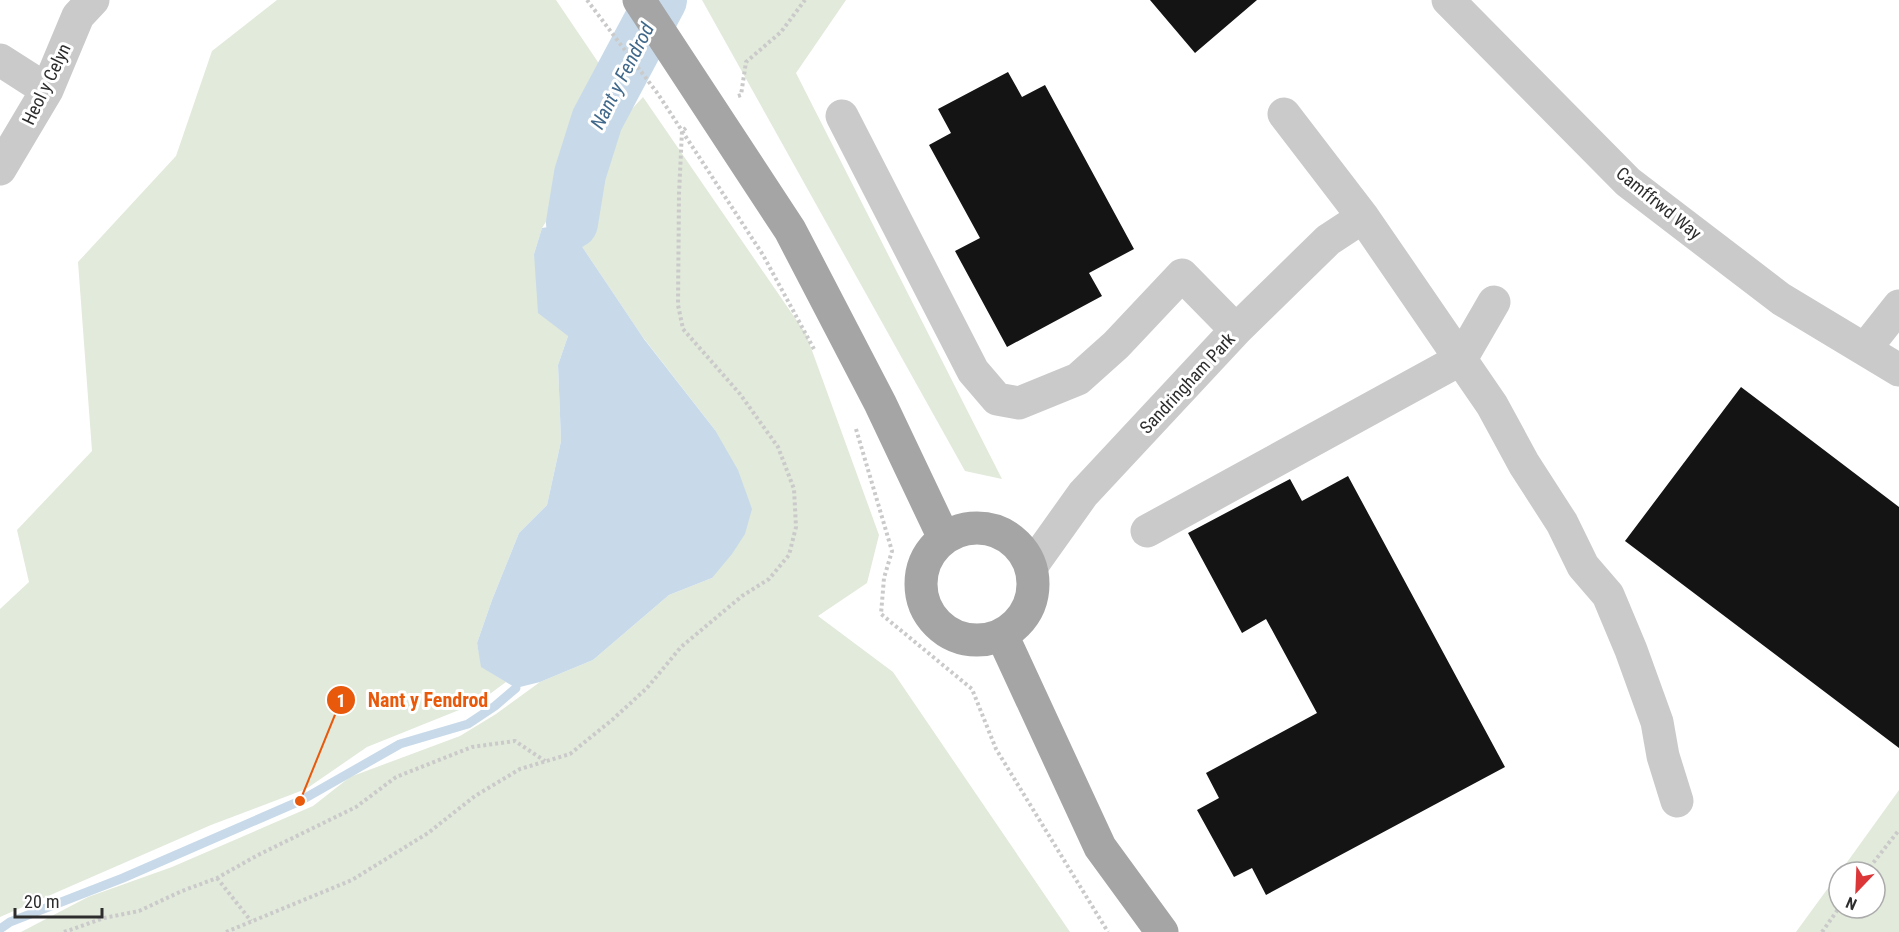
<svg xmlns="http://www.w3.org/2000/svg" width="1899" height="932" font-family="'Roboto Condensed',sans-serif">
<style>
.green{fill:#e2eadb}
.water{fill:#c8dae9}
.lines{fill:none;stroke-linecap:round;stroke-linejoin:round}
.stream{stroke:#c8dae9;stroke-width:9}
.river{stroke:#c8dae9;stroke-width:52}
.building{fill:#141414}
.path{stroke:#cacaca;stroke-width:4;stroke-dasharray:3 3;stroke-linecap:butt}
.minor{stroke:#cacaca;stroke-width:33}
.major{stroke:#a5a5a5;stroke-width:33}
.labels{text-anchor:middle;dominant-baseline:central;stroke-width:6;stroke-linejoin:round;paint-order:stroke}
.street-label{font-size:18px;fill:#2d2d2d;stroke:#fff}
.water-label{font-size:20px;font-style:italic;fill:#40688a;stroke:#fff}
.leader{fill:none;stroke:#e8590c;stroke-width:2}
.callout-dot{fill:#e8590c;stroke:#fff;stroke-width:2}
.mark-label{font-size:18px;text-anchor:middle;font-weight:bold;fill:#fff}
.callout-label{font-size:20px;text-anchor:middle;font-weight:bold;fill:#e8590c;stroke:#fff;stroke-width:6;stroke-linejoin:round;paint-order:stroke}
</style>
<rect width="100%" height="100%" fill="#fff"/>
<!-- green -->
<path class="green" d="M277 0H556L602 68 558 203 542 228 534 254 568 336 558 365 561 441 547 505 519 533 492 600 477 643 482 667 506 682 479 702 367 747 306 789 211 825 0 917V609L29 582 17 530 92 451 78 262 176 156 212 51Z
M702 0H846L796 73 1002 479 965 471Z
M643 97 806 334 879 535 867 583 818 616 893 672 1070 932H21L88 897 172 867 313 806 350 777 460 736 496 714 540 682 593 660 669 595 712 578 715 430 642 336 579 242 591 167 608 135Z
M1899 790V932H1796L1839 873V908H1875V872H1840Z"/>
<!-- water -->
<path class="water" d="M572 223 579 242 644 339 715 430 738 470 752 509 745 534 732 554 712 578 669 595 593 660 540 682 516 688 481 667 477 643 492 600 519 533 547 505 561 441 558 365 568 336 538 313 534 254 542 228Z"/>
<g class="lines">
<!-- stream -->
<path class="stream" d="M0 929 10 922 123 878 300 801 400 744 468 724 495 706 516 688"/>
<!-- river -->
<path class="river" d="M572 223 580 174 597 120 661 0"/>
</g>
<!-- building -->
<path class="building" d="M1150 0H1257L1195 53Z
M1008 72 1022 97 1045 85 1134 249 1089 273 1102 296 1007 347 955 251 980 238 929 145 951 133 938 109Z
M1741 387 1899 507V748L1625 541Z
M1348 476 1505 767 1266 895 1252 868 1234 877 1197 810 1219 798 1206 773 1317 713 1266 619 1242 633 1188 533 1290 479 1302 501Z"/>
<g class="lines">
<!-- path -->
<path class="path" d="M587 0 658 94 763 255 815 351
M738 96 741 95 746 62 781 32 805 0
M856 429 892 551 884 578 881 614 972 689 996 749 1108 932
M1866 872 1899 830
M217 878 251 921
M64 932 104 918 139 911 182 891 217 878 258 855 356 807 396 777 472 747 515 741 545 761
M226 932 352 880 428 833 475 796 520 769 570 754 612 720 647 688 681 647 742 596 769 579 789 555 796 527 794 489 778 447 740 394 683 329 678 305 679 194 682 131 686 128
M1822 932 1839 908"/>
<!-- minor -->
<path class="minor" d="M1448 0 1628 182 1781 299 1899 370
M0 60 47 90
M1284 114 1363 217 1492 405 1524 464 1562 523 1583 566 1608 595 1631 650 1657 722 1663 756 1677 801
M842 116 973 371 997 399 1019 403 1078 379 1116 345 1182 275 1236 330
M0 169 47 90 78 16 93 0
M1865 349 1899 306
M1147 531 1461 359 1494 302
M1031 567 1083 494 1236 330 1328 240 1363 217"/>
<!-- major -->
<path class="major" d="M639 0 790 230 880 403 944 538
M921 584a56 56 0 1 1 112 0a56 56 0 1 1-112 0Z
M1002 635 1100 847 1162 932"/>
</g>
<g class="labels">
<!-- street labels -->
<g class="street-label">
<text transform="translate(46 84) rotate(-64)">Heol y Celyn</text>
<text transform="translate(1659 203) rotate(39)">Camffrwd Way</text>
<text transform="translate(1187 383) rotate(-47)">Sandringham Park</text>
</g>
<!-- water labels -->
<g class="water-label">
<text transform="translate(622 76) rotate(-63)">Nant y Fendrod</text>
</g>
</g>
<!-- callouts -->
<path class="leader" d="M300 801L341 700"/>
<g class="callout-dot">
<circle cx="300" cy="801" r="6"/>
<circle cx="341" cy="700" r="15"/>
</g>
<g class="mark-label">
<text x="341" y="707">1</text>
</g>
<g class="callout-label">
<text x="428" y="707">Nant y Fendrod</text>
</g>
<!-- north arrow -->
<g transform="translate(1857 890) rotate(203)"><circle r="28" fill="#ffffff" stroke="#ababab" stroke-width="1.5"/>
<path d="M0-4.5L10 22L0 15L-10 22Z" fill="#db3738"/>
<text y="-9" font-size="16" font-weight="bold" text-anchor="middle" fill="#2d2d2d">N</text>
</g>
<!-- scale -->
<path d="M15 908v9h87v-9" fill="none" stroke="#2d2d2d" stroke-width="3"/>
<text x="24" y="908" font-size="18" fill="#2d2d2d" stroke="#ffffff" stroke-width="4.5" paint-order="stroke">20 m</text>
</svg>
